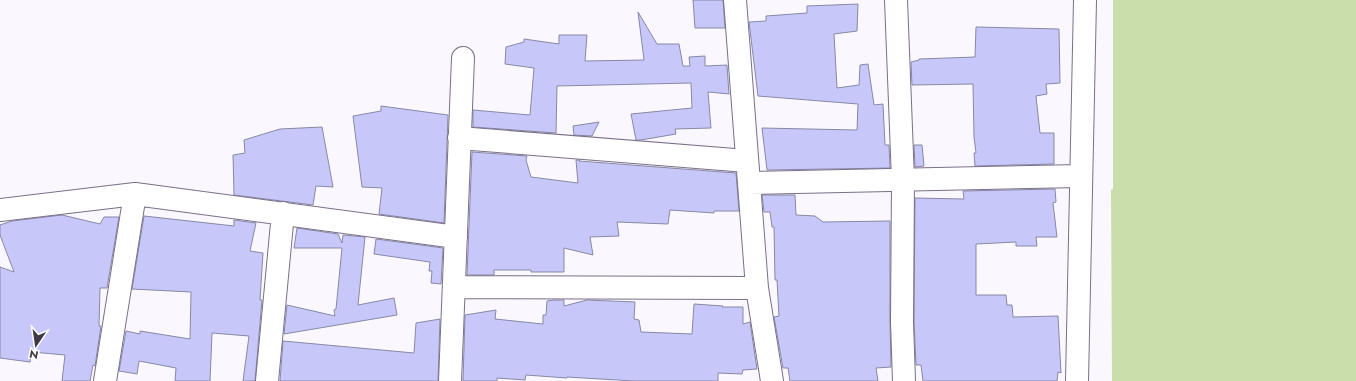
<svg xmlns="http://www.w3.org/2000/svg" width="1356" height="381" font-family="Jost,sans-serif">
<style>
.green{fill:#c9deab}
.building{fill:#c7c8f9;stroke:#8788a4}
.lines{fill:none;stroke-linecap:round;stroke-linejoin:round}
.minor-casing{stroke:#7a6f88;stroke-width:24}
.minor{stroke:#fff;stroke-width:22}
</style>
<rect width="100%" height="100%" fill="#faf8fe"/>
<!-- green -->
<path class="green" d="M1113 0H1356V381H1112L1111 190 1113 189Z"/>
<!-- building -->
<path class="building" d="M693 0H723L725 28H695Z
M858 4 857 31 834 34 837 88 859 85 860 65 868 64 874 105 883 104 885 145H889L890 168 767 170 762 128 857 130 858 104 758 96 749 22 766 21V16L807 13V6Z
M638 12 657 44H679L683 66H690L689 57 705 56V66L727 65 729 94 708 92 711 128 675 129 676 134 641 140H636L631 114 692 108 691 83 557 86 556 133 473 127V110L530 115 534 68 505 64 506 47 524 42V39L559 44V35H587L585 61 644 60Z
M976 27 1059 29 1060 83 1046 84 1047 94 1036 96 1040 133H1054V164L975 166 974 153H976L974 137 973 84 912 85 911 62 919 60V59L975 57Z
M381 106 448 115 444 223 379 214 382 188 362 187 353 116 381 111Z
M599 122 592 136 574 135 573 126Z
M322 127 333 187 316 186 313 205 234 195 233 155 245 153 244 140 280 129Z
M914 145H922L924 166 915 167Z
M472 152 527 156 526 160 531 177 578 183 576 160H580L579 161 736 173 739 211H714V213L670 210 668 224 617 222 619 236 590 237 593 255 564 248V272H531V270H494V275H467Z
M1055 189 1056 202 1053 203 1057 237H1036L1037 246H1016V242L976 244V295H1006L1007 305H1012L1013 317 1058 316 1061 373 1058 372 1057 381H923L921 365H916L914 322 915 198 964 199 963 191Z
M762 195H795L796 215 815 216 823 222 890 221V322L891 367 876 368 878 381H790L788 368H783L774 317 779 316 777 280H775L774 227H772L770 212H764Z
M62 215 100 224 104 217H119L107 288H100L99 326H101L95 366 93 365 90 381H62L65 355 32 352 30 362 0 358V267L14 272 0 235V225L12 221Z
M144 216 234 226V220L256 223 250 251 263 253 260 300H262L255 381H243L249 336 212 333 210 381H175L176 368 139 361 137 374 119 371 126 331 140 334V331L190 339 191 292 132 289Z
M297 228 338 234 342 243 343 235 365 237 358 305 394 298 397 315 284 334 287 305 335 316 334 310 336 309 342 248H294Z
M376 239 443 248 441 284 431 283 432 271H429L430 262 374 254Z
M554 300H564V306L587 300 635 302 634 319 639 320 641 332 692 334 694 304 723 306 722 307H743V324L750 322 757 369 743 370 742 374 718 373V381H634L567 377V378L526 375 525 380 497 378V381H463L465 315 496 310 495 319 543 324V315H546L547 301Z
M440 319 438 381H280L283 341 414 353 416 323Z"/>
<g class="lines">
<defs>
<path id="minor" d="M735 0 757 288 772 381
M896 0 903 180 902 322 904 381
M459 138 747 161
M749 183 1081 176
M0 210 135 194 456 237
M454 287 757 288
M105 381 135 194
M267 381 283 213
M450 381 463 58
M1077 381 1085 0"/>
</defs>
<!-- minor casing -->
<use href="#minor" class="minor-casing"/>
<!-- minor -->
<use href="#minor" class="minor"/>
</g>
<!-- north arrow -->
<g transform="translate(36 345) rotate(193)" stroke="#ffffff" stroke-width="3" paint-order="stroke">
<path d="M0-3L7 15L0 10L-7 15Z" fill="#3e3944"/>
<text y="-6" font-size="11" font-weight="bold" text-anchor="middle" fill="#3e3944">N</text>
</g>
</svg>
